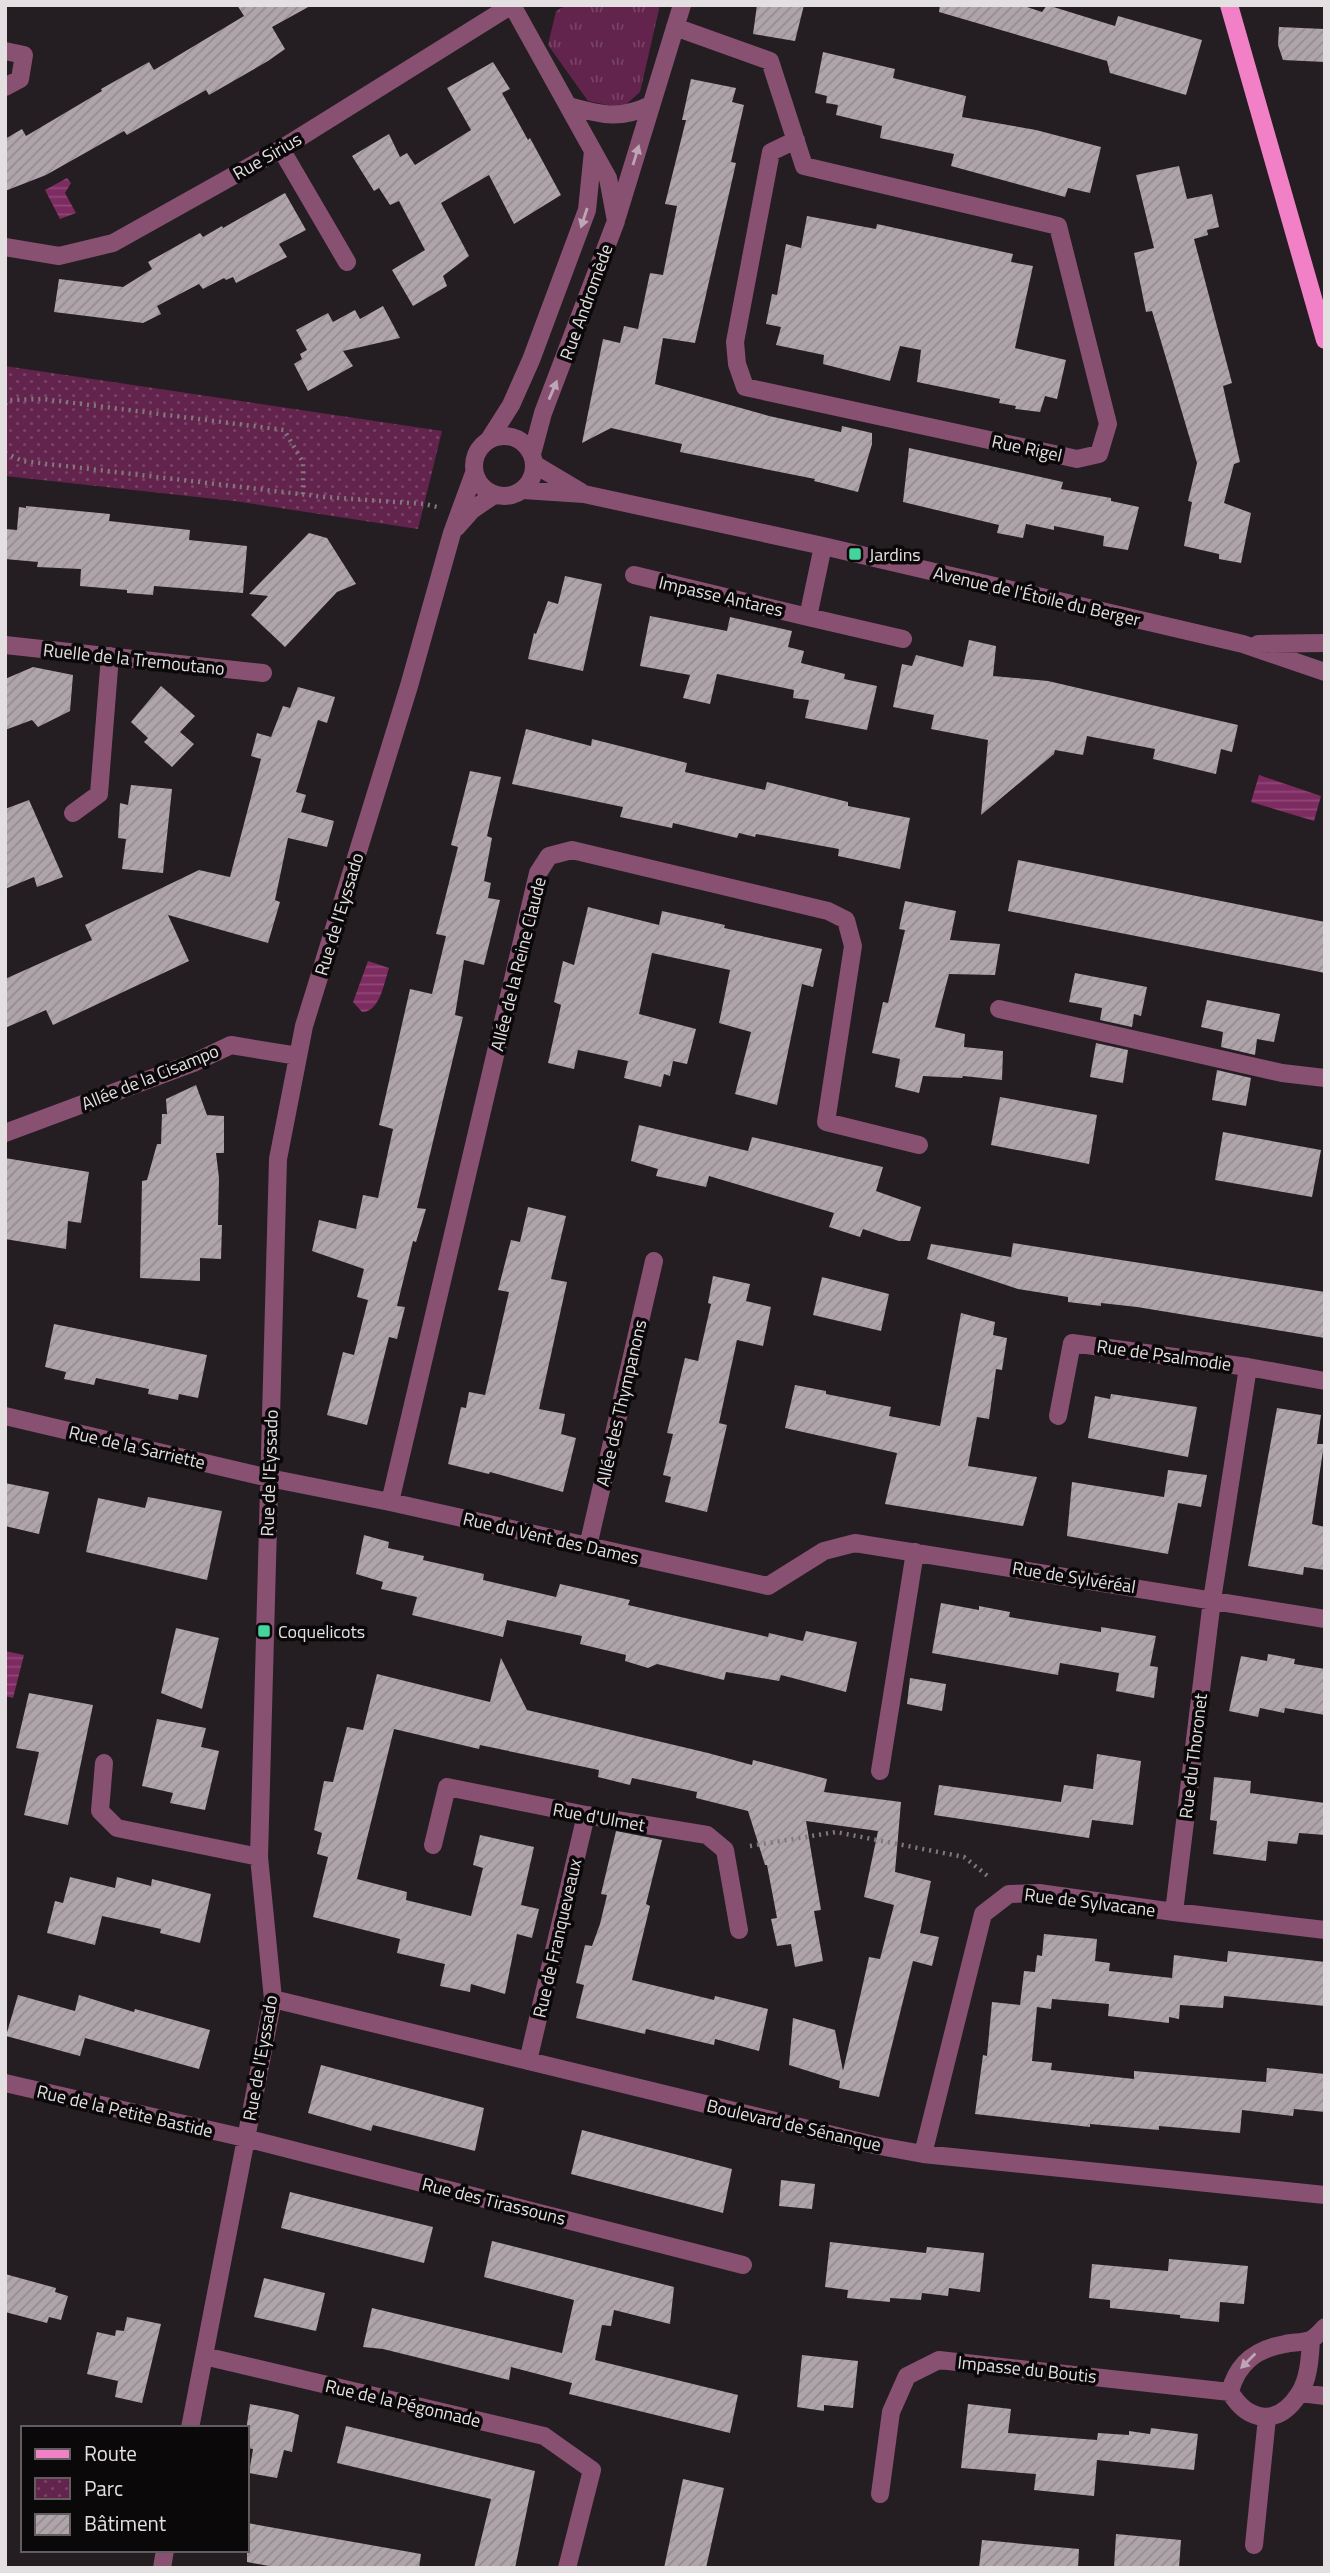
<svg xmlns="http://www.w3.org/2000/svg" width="1330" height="2573" font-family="'Titillium Web',sans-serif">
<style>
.grass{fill:url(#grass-tufts)}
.park{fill:url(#park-dots)}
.water{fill:url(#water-rules)}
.building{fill:url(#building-hatch)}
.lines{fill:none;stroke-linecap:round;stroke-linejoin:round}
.path{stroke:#807a7d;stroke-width:4.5;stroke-dasharray:2 5;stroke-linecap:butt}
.minor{stroke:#885172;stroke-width:18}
.major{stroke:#f280c7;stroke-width:18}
.oneway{fill:#bfa6b5}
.poi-dot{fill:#46d49e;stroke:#0b080a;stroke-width:2.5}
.labels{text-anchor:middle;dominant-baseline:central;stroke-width:7;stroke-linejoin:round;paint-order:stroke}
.street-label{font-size:18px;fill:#e4dfe1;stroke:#0b080a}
.poi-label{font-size:18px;fill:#e4dfe1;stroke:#0b080a;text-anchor:start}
</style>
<defs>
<pattern id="grass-tufts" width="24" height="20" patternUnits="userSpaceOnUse" patternTransform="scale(1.75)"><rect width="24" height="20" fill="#62244c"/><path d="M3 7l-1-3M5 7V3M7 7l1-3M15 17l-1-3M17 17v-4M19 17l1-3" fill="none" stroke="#784366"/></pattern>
<pattern id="park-dots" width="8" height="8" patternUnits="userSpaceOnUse" patternTransform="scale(1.75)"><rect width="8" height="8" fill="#62244c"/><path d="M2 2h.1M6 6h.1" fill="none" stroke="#784366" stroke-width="1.8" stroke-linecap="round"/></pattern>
<pattern id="water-rules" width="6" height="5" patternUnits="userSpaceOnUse" patternTransform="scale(1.75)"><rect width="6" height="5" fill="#7d2b61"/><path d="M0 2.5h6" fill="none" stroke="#8f4977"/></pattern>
<pattern id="building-hatch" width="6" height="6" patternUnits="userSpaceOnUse" patternTransform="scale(1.75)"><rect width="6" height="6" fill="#aea4a9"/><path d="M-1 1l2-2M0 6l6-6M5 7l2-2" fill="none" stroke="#948c90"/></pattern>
</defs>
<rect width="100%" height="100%" fill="#241d21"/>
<!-- grass -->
<path class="grass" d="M567 5H660L640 92 622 108 588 101 548 45 556 11Z"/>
<!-- park -->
<path class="park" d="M5 366 442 431 418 529 234 501 5 476Z"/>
<!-- water -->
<path class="water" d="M67 178 71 183 65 193 76 213 60 219 45 190Z
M1259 775 1321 796 1314 821 1251 802Z
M368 961 389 968C384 983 380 1012 362 1012L353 1002Z
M5 1651 24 1655 13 1698 5 1696Z"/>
<!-- building -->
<path class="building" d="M237 5H312L272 27 285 49 268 61 209 95 206 90 127 135 124 131 46 175 5 191V139L22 129 26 136 102 91 101 89 149 62 154 70 244 16Z
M757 5H804L795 41 753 34Z
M940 5H1021L1042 12 1047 5 1115 26 1118 16 1202 40 1186 95 1110 73 1107 61 939 12Z
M1279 27 1325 29V62L1283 60 1278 45Z
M823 52 895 69 893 78 966 96 962 117 1036 130 1101 147 1090 193 1068 188 1065 197 951 166 954 154 880 138 882 126 836 115 838 105 826 103 827 96 815 93Z
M493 62 510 89 502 93 528 140 530 138 561 195 514 224 489 175 441 203 469 256 443 276 447 286 413 306 392 270 425 250 399 201 390 205 379 188 374 191 352 156 389 134 400 157 407 153 415 165 471 130 447 88Z
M691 79 736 88 732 102 744 105 731 162 736 163 695 343 663 338 655 384 769 416 841 432 842 426 872 433V444L858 492 814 481 815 479 680 452 682 444 611 428 582 443 603 339 620 343 624 326 638 329 650 273 663 275 677 206 665 204 686 120H682Z
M1179 166 1187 199 1212 194 1219 227 1207 230 1208 235 1194 239 1232 383 1223 386 1240 462 1234 464 1224 503 1251 513 1241 563 1219 559V554L1184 546 1192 502 1188 501 1197 463 1152 311 1146 312 1134 253 1154 248 1136 175Z
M285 193 306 230 279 244 287 257 236 283 233 277 226 280 224 278 203 289 199 284 157 306 161 314 143 323 54 312 59 279 123 287 152 269 148 262 200 233 203 237 222 226 223 228Z
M807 216 876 229 877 224 977 246 1013 254 1011 262 1033 266 1015 348 1066 360 1057 399 1045 396 1040 412 1015 409 1016 406 999 403 1000 399 917 382 921 350 900 346 890 381 823 364 824 355 776 345 781 327 766 324 772 294 777 295 786 244 801 248Z
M383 306 400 338 343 351 353 366 308 391 294 364 302 359 300 354 307 350 296 330 328 313 333 322 355 310 360 319Z
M909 448 1063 482 1061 489 1111 498V501L1139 507 1128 550 1103 546 1104 536 1054 526V530L1026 524 1023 538 997 533 999 525 903 502Z
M26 506 110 514 109 521 190 530 189 540 247 546 243 593 154 586 153 595 127 593V590L80 586 81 569 37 567 38 562 5 559V529L17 530 19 507 26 508Z
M309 533 327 538 356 584 337 592 285 647 251 615 268 596 249 594Z
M565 576 602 584 583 671 528 659 534 633 536 634 548 601 558 604Z
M650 616 727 631 730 617 792 631 788 647 804 651 801 663 845 674 844 679 877 686 867 730 805 718 809 700 793 698 794 690 717 674 710 704 683 698 690 675 640 666Z
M969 640 996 646 993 676 1048 681 1238 725 1232 752 1221 749 1216 774 1153 759 1155 749 1087 736 1083 755 1055 750 1054 754 981 815 988 740 931 729 934 715 893 707 902 664 912 666 916 655 963 667Z
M33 667 73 675 70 711 38 727 32 720 5 730V679Z
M161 686 195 716 180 732 194 744 172 767 144 742 148 738 131 722Z
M298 687 335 697 327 723 318 720 296 792 306 795 301 812 334 821 327 847 288 838 275 900 280 902 268 943 168 915 189 961 53 1025 46 1010 5 1028V979L92 940 85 925 199 870 230 877 261 759 251 756 257 733 271 737 283 706 290 708Z
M526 729 591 746 592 739 687 763 685 772 765 790 767 782 848 802V806L910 818 900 869 838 856 839 849 756 834 755 837 739 833 737 838 673 823 672 828 620 817 623 807 512 784Z
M470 771 501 777 487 836 492 838 484 881 491 883 488 898 500 900 484 965 464 960 455 1015 463 1017 417 1208 426 1209 416 1242 413 1241 397 1306 405 1307 397 1339 389 1337 367 1425 327 1415 343 1352 354 1355 368 1300 357 1297 364 1269 312 1251 319 1220 356 1229 363 1195 378 1198 393 1129 379 1125 410 989 432 994 446 936 436 934 458 847 451 845Z
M131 785 172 789 163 873 122 869 126 839 118 838 120 803 128 805Z
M29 800 63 877 37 887 34 877 5 889V809Z
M1018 860 1325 922V973L1008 911Z
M905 901 956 911 950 940 1000 944 995 975 949 974 935 1027 965 1034 964 1047 1003 1051 1002 1080 963 1076 962 1078 923 1076 919 1093 895 1087 900 1059 872 1053 883 1002 888 1003 905 930 899 929Z
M588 907 659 925 662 911 725 925 724 928 822 949 813 987 802 984 777 1105 735 1094 751 1032 719 1023 730 970 652 953 639 1014 696 1029 687 1064 673 1061 670 1076 664 1074 661 1087 624 1078 628 1061 578 1050 574 1069 548 1063 561 1005 554 1002 563 961 574 965Z
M1075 973 1147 987 1141 1016 1134 1014 1132 1027 1100 1020 1102 1008 1069 1002Z
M1207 1000 1280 1014 1274 1042 1257 1039 1255 1055 1221 1047 1223 1032 1201 1027Z
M1096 1043 1128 1050 1123 1083 1090 1077Z
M1217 1070 1251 1078 1246 1106 1212 1100Z
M196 1085 207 1115 224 1116V1153H216L219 1178 218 1225H222L221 1259 200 1258V1281L140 1278 142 1181 147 1180 157 1144H161L162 1114H167L166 1099Z
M1000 1097 1097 1115 1089 1164 991 1145Z
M639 1125 748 1151 752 1137 883 1167 876 1191 921 1207 910 1241H899L863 1229 860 1237 829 1227 834 1213 709 1176 706 1187 656 1176 658 1169 631 1161Z
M1223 1132 1321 1150 1312 1197 1215 1180Z
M5 1158 89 1172 81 1223 68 1221 66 1249 5 1239Z
M528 1207 566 1216 551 1279 567 1282 539 1409 565 1414 561 1434 576 1438 563 1492 490 1472 489 1474 448 1464 461 1407 466 1408 469 1392 485 1395 509 1292 498 1290 511 1240 520 1242Z
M1013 1243 1325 1292V1338L1137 1307 1101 1303V1306L1068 1302V1297L1018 1289 927 1259 931 1244 1011 1257Z
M713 1276 750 1284 746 1301 771 1307 763 1346 737 1340 719 1423 727 1425 707 1512 665 1502 671 1477 663 1475 673 1434 667 1433 685 1358 698 1361 711 1304 708 1303Z
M822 1277 889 1294 881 1331 813 1315Z
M961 1313 995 1322 993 1335 1007 1338 1002 1370 996 1369 989 1419 977 1417 968 1466 1037 1477 1023 1526 885 1504 897 1453 785 1428 795 1385 826 1391V1394L891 1407 889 1416 940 1426Z
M54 1324 207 1355 198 1398 179 1394 178 1400 148 1394 149 1389 96 1378 94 1385 64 1379 66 1372 45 1367Z
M1111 1394 1197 1407 1188 1457 1088 1438 1095 1396 1110 1399Z
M1277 1408 1321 1415 1317 1444H1324L1312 1524 1325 1527V1570L1304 1567 1303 1575 1248 1566Z
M1168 1470 1207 1475 1201 1507 1178 1503 1168 1554 1067 1536 1072 1482 1164 1497Z
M5 1483 49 1492 39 1534 5 1526Z
M148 1497 222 1511 207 1580 86 1552 98 1498 145 1508Z
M364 1535 389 1542 388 1548 424 1556 423 1560 484 1574 483 1580 556 1597 560 1584 630 1600 628 1605 768 1637 769 1633 803 1641 806 1631 857 1642 846 1692 781 1675 779 1681 726 1672 724 1680 657 1664 648 1668 625 1661 626 1655 580 1644 582 1636 507 1620 503 1637 412 1615 417 1597 381 1589 383 1582 356 1574Z
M941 1603 979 1610V1606L1010 1612 1009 1617 1101 1632V1627L1156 1636 1150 1666 1158 1667 1154 1698 1116 1691 1119 1673 1060 1663 1058 1675 932 1653Z
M176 1628 219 1638 202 1709 161 1693Z
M1268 1654 1295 1659 1294 1664 1325 1669V1715L1285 1708 1284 1713 1260 1708 1258 1717 1229 1711 1241 1656 1267 1661Z
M501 1658 527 1710 708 1753 752 1765 753 1760 827 1779 824 1792 901 1802 895 1872 931 1881 920 1933 939 1937 932 1966 913 1961 879 2097 839 2088 840 2081 789 2065 793 2018 835 2030 843 2071 869 1957 880 1959 894 1905 864 1897 878 1831 806 1821 821 1910 814 1911 823 1961 795 1967 791 1944 777 1946 771 1919 777 1918 767 1865H765L748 1811 696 1798 697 1792 632 1778 630 1785 598 1777 599 1770 480 1745 479 1749 394 1729 357 1879 407 1892 406 1900 471 1916 483 1868 473 1865 480 1835 534 1847 521 1905 539 1909 532 1938 517 1934 505 1994 471 1984 470 1992 440 1986 445 1964 397 1953 400 1939 313 1917 328 1857 317 1854 322 1833 314 1830 324 1781 333 1782 347 1727 363 1730 377 1674 490 1702Z
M910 1678 946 1684 942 1711 907 1704Z
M29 1693 93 1705 68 1825 24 1815 39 1752 16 1748Z
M157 1719 206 1728 201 1747 219 1751 205 1810 170 1803 173 1793 142 1786Z
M1097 1754 1141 1761 1133 1825 1092 1820 1089 1838 934 1815 939 1785 1061 1802 1064 1785 1093 1789Z
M1214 1777 1251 1781 1250 1793 1325 1803V1835L1299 1833 1297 1844 1268 1841 1266 1861 1213 1854 1217 1821 1210 1820Z
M616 1831 662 1840 646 1904 650 1906 632 1980 714 2000 715 1996 768 2009 759 2051 715 2039 714 2045 646 2029 645 2034 576 2018 584 1985 576 1983 585 1945 592 1946 600 1924 607 1895 601 1894Z
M70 1877 115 1888 117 1877 151 1886 152 1879 211 1894 200 1943 160 1933 161 1929 102 1916 95 1945 47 1933 55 1901 63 1903Z
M1044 1934 1097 1939 1095 1961 1110 1963 1109 1971 1172 1978 1174 1955 1227 1962 1228 1951 1325 1962V2006L1224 1996 1223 2008 1180 2005 1179 2019 1169 2017V2023L1108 2016 1109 2004 1052 1999 1051 2009 1037 2007 1032 2061 1052 2063 1051 2070 1134 2079V2071L1266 2082 1267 2068 1325 2074V2112L1294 2109 1293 2116 1242 2110 1240 2133 1159 2126V2130L1090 2124V2127L975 2114 983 2055 987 2056 992 2002 1020 2005 1024 1971 1035 1972 1037 1955 1042 1956Z
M18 1995 75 2011 79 1995 134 2012 135 2009 210 2030 199 2069 85 2038 80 2056 6 2036Z
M321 2065 484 2108 475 2151 373 2125 371 2131 308 2113Z
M582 2130 732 2169 723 2213 571 2174Z
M781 2180 815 2184 812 2209 779 2206Z
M290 2192 433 2227 424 2263 281 2228Z
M492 2241 674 2287 670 2324 614 2310 611 2326 602 2325 595 2360 738 2395 730 2433 569 2394 572 2383 511 2367 509 2380 383 2349 363 2347 372 2308 562 2353 574 2300 484 2277Z
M830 2242 926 2253 927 2247 984 2253 980 2292 949 2288 948 2296 922 2293 921 2300 890 2298V2302L847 2298 848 2290 825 2287Z
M1169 2259 1248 2266 1244 2304 1220 2302 1219 2322 1180 2318V2315L1110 2308V2300L1089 2298 1092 2264 1168 2271Z
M5 2274 56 2288 55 2292 68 2296 61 2320 49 2317 47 2323 5 2312Z
M264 2278 325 2293 316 2331 254 2317Z
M127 2317 161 2324 142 2403 115 2397 118 2381 87 2374 97 2332 115 2336 116 2330 124 2331Z
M802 2355 858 2361 853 2408 824 2405V2411L797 2407Z
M250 2404 291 2412 299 2415 292 2452 284 2450 277 2478 249 2473 253 2449 247 2448V2424Z
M968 2404 1011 2409 1008 2433 1097 2440 1098 2433 1129 2435V2431L1150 2434 1151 2428 1198 2434 1194 2470 1097 2460 1094 2496 1034 2490 1036 2474 961 2468Z
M346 2426 535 2471 515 2568H474L491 2499 337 2463Z
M683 2479 724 2488 706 2568H664Z
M247 2523 421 2554 419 2568H280L247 2562Z
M1116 2534 1181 2540 1179 2568H1114Z
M982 2540 1079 2549 1078 2568H979Z"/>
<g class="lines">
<!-- path -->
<path class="path" d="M5 404 9 400 43 399 284 430 303 462V494
M5 453 23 461 325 497 425 504 437 507
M750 1846 836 1832 964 1857 989 1877"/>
<!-- minor -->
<path class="minor" d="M512 5 608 178 616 221 543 413 532 454
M675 27 770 61 804 166 1058 226 1108 424 1099 454 1077 459 745 387 737 364 735 342 771 152 796 140
M5 51 24 55 20 79 5 87
M569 106C603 115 619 120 651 105
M281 149 347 262
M617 217 682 5
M5 247 59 256 113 243 281 149 512 5
M474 466a30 30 0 1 1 60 0a30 30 0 1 1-60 0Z
M490 438 511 405 531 360 587 210 593 151
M534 464 581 492
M523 490 584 494 823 546 1243 644 1325 672
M456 528 472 510 494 495
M634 575 808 617 823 546
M808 617 903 639
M1258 644 1325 643
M5 645 263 673
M73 813 99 794 110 656
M999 1009 1282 1073 1325 1078
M5 1133 193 1063 231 1045 298 1056
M5 1416 269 1478 390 1502 768 1586 824 1551 855 1543 1325 1619
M1058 1416 1072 1343 1248 1367 1325 1381
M390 1502 538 873 549 856 572 850 828 911 846 920 853 946 826 1122 919 1145
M588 1546 654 1261
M104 1763 100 1811 117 1828 259 1857
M880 1771 915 1552
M433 1845 447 1787 586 1815 707 1835 725 1850 739 1930
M1174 1912 1212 1600 1248 1367
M273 1999 874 2145 923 2154 1325 2195
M528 2061 586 1815
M5 2083 245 2138 743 2265
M923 2154 983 1914 1009 1894 1039 1893 1174 1912 1325 1930
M1311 2340C1310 2357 1309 2379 1299 2394 1278 2427 1248 2422 1230 2392 1237 2363 1256 2349 1285 2344 1293 2342 1305 2343 1312 2339 1317 2336 1321 2331 1325 2327
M204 2356 544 2436 592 2470 567 2568
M1300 2393 1325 2396
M190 2428 273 1999 259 1857 278 1159 304 1026 409 686 452 533 474 473
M880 2494 891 2412 907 2376 939 2360 1230 2392
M1254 2545 1267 2418
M162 2568 165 2550"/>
<!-- major -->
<path class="major" d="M1229 5 1325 340"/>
</g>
<!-- one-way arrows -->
<defs><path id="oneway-solid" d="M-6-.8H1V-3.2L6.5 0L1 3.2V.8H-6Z" transform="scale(1.75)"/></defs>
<g class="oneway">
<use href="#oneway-solid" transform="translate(636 155) rotate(-73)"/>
<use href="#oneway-solid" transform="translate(584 218) rotate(108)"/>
<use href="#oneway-solid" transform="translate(553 390) rotate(-67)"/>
<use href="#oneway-solid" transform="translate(1248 2361) rotate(135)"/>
</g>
<!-- markers -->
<g class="poi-dot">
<rect x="848" y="547" width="14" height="14" rx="3.5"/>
<rect x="257" y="1624" width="14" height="14" rx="3.5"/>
</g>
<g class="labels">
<!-- street labels -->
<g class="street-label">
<text transform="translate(267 156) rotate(-30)">Rue Sirius</text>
<text transform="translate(586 302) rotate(-70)">Rue Andromède</text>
<text transform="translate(1027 448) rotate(12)">Rue Rigel</text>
<text transform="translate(721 596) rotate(13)">Impasse Antares</text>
<text transform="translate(1037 596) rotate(13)">Avenue de l'Étoile du Berger</text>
<text transform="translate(134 659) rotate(6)">Ruelle de la Tremoutano</text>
<text transform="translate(339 914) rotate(-73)">Rue de l'Eyssado</text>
<text transform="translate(518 964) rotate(-76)">Allée de la Reine Claude</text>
<text transform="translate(150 1077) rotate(-22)">Allée de la Cisampo</text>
<text transform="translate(1164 1355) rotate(8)">Rue de Psalmodie</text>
<text transform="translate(621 1403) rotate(-77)">Allée des Thympanons</text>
<text transform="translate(137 1447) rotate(13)">Rue de la Sarriette</text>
<text transform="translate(269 1473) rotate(-88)">Rue de l'Eyssado</text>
<text transform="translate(551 1538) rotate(13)">Rue du Vent des Dames</text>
<text transform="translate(1074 1577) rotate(9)">Rue de Sylvéréal</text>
<text transform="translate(1193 1756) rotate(-83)">Rue du Thoronet</text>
<text transform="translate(599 1817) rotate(10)">Rue d'Ulmet</text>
<text transform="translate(1090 1902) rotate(7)">Rue de Sylvacane</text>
<text transform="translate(557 1938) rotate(-77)">Rue de Franqueveaux</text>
<text transform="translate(260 2058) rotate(-80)">Rue de l'Eyssado</text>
<text transform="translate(125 2111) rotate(13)">Rue de la Petite Bastide</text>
<text transform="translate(794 2125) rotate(13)">Boulevard de Sénanque</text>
<text transform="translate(494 2201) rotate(14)">Rue des Tirassouns</text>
<text transform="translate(1027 2369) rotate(6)">Impasse du Boutis</text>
<text transform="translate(403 2403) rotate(13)">Rue de la Pégonnade</text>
</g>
<!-- poi labels -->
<g class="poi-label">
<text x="869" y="554">Jardins</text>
<text x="278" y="1631">Coquelicots</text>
</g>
</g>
<!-- border -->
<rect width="1330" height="2573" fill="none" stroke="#e4dfe1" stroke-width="14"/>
<!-- legend -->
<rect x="21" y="2426" width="228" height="126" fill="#0b080a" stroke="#625e60" stroke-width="2"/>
<rect x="35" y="2449" width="35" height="10" fill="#f280c7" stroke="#625e60" stroke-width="2"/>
<text x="84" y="2461" font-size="21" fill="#e4dfe1">Route</text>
<rect x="35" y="2478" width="35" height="21" fill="url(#park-dots)" stroke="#625e60" stroke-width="2"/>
<text x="84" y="2496" font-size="21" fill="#e4dfe1">Parc</text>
<rect x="35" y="2514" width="35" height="21" fill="url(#building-hatch)" stroke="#625e60" stroke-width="2"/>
<text x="84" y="2531" font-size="21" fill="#e4dfe1">Bâtiment</text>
</svg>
